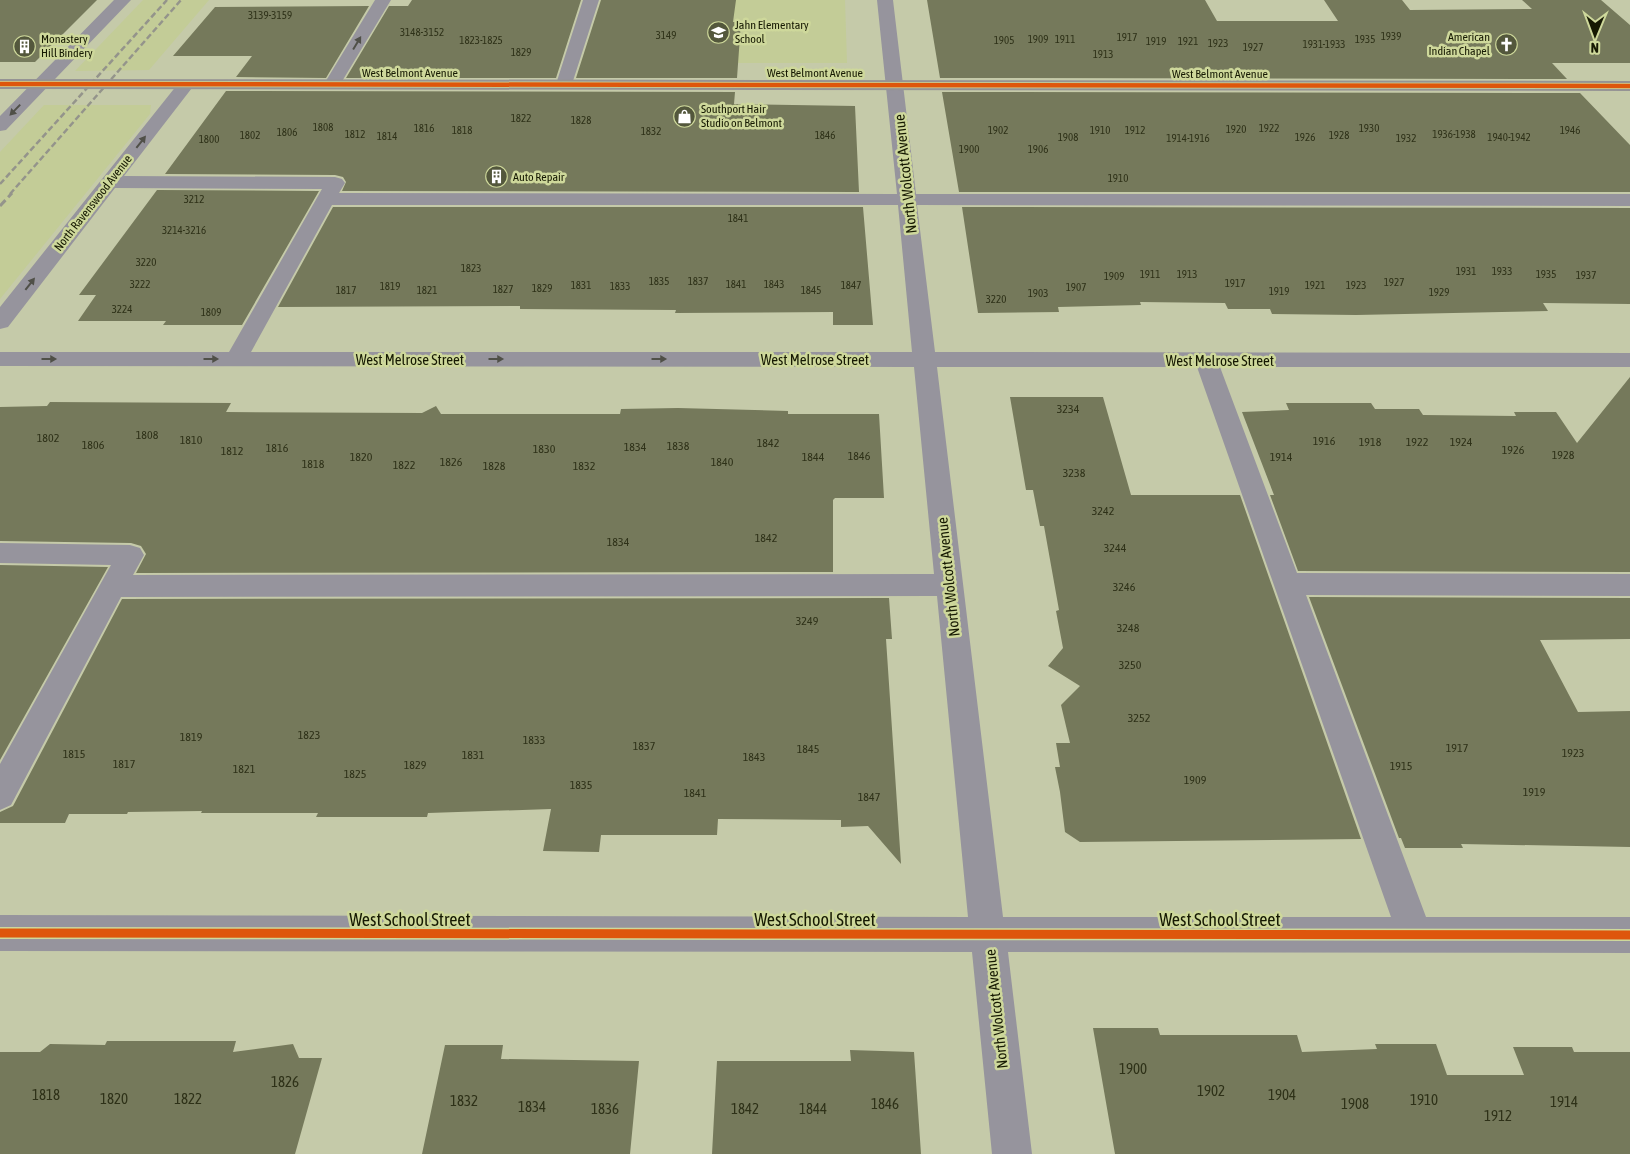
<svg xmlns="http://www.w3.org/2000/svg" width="1630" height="1154" font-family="'Asap Condensed',sans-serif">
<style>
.built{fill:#c3cc97}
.building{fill:#75795b}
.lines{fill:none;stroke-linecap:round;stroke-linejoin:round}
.minor{fill:#96949d;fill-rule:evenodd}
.major{fill:#959394;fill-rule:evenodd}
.rail-far1{stroke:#94948b;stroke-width:2.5;stroke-dasharray:6 3;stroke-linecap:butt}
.rail{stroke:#94948b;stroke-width:3;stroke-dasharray:8 4;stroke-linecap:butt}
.cycleway-far1-casing{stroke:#ced89b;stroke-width:6}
.cycleway-casing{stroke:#ced89b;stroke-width:12}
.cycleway-far1{stroke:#de560c;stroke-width:4.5}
.cycleway{stroke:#de560c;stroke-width:9}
.oneway{fill:#505048}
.labels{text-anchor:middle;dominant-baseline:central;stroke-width:5;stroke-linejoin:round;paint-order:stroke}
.far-number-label{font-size:11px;fill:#2e3118}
.far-poi-label{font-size:12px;fill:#161902;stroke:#ced89b;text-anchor:start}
.far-street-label{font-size:12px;fill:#161902;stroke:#ced89b}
.number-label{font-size:12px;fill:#2e3118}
.street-label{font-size:15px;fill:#161902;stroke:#ced89b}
.near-number-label{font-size:15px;fill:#2e3118}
.near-street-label{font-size:18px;fill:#161902;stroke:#ced89b}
</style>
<rect width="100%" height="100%" fill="#c5caa9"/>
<!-- built -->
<path class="built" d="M143 0H209L149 70 75 71Z
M601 0H845L847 63H582Z
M44 105H151L150 114 0 299V152Z"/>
<!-- building -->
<path class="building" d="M0 0H97L35 62H0Z
M412 0H581L556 78H346L389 6H408Z
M601 0H736L733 22H741L737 78H576Z
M927 0H1205L1217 21H1338L1324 0H1402L1410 10 1532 9 1522 0H1601L1630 25V63H1552L1567 79 940 78Z
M369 6 326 78 236 77 252 56H173L215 7Z
M226 91 735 92 734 104 855 106 859 192 342 191 346 182 343 177 335 175 165 174Z
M942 92 1580 93 1630 145V192H959Z
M157 190 319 191 242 325H163L166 321H78L96 295H79Z
M333 207H863L873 325H833V312L675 313 676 310 520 309V306L278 307Z
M962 207 1630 208V304L1543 303 1548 311 1356 315 1272 314 1270 309H1228L1225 303 1140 302 1141 305 1058 307 1059 312 978 313Z
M1630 377V572L1298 571 1270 495H1274L1242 412 1289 410 1286 403H1371L1375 409H1419L1423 415 1516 416 1514 412H1556L1577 443Z
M1010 397H1103L1131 495H1240L1361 839 1080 842 1065 832 1060 792 1055 767H1060L1056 743H1070L1061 705 1080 686 1048 666 1063 648 1056 611 1059 610 1044 526H1040L1033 490H1026Z
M50 402 231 403 226 412 422 413 436 406 441 414H620L621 409 678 408 788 411V414H879L884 498H835L833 500V572L136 573 146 554 141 546 131 543 0 541V407L47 406Z
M0 565 108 567 0 760Z
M1309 597 1630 598V639L1540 640 1578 712 1630 711V847L1461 844 1463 848H1405L1401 838H1399Z
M889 598 892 639H886L901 864 868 826 841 827V820L718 819 717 835H601L599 852 543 851 551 809 428 813 427 817H316L318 813H201L202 811 128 812 127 814H69L65 823H0V812L13 806 122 599Z
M1093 1028H1158L1160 1035H1297L1302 1052 1377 1049 1375 1044H1436L1447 1075H1524L1513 1047H1572L1574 1052H1630V1154H1115Z
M107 1041H236L233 1052 293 1044 299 1058H322L295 1154H0V1052H40L50 1044 105 1045Z
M445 1045H503L501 1059 639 1061 630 1154H422Z
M850 1050 914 1052 921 1154H712L717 1061H851Z"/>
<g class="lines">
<!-- minor -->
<path class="minor" d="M114 0H131L6 130 0 131V116Z
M375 0H391L338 88H326L324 84Z
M583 0H599L572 84 570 88H558L556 84Z
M877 0H893L916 194H1630V206L917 205 935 352 1630 353V367H1220L1297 573 1630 574V596L1306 595 1426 917H1630V953L1008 952 1032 1154H992L972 952 0 951V915L968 917 937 596 121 597 11 805 0 810V764L111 565 0 563V543L130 545 140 548 144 555 133 575 934 574 914 367 0 366V352H229L322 189 115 188 8 327 0 329V307L181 80H193L195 84 124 176 335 177 342 179 345 183 339 193 897 194ZM332 205H898L912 352H251ZM937 367H1197L1391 917H1003Z"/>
<!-- major -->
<path class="major" d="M0 79 1630 81V91L0 89Z"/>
<!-- rail-far1 -->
<path class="rail-far1" d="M0 184 167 0
M10 194 181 0"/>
<!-- rail -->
<path class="rail" d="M0 206 12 193"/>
<defs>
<path id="cycleway-far1" d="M0 84 1630 86"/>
<path id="cycleway" d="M0 933 1630 935"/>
</defs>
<!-- cycleway-far1 casing -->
<use href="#cycleway-far1" class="cycleway-far1-casing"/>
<!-- cycleway casing -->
<use href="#cycleway" class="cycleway-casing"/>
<!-- cycleway-far1 -->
<use href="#cycleway-far1" class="cycleway-far1"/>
<!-- cycleway -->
<use href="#cycleway" class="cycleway"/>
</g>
<!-- one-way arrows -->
<defs><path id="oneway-solid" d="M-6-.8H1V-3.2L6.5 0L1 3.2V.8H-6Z" transform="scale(1.25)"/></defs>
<g class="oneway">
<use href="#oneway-solid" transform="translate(357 43) rotate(-59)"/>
<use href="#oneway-solid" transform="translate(15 110) rotate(134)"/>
<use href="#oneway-solid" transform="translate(141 142) rotate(-52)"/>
<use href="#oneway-solid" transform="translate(30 284) rotate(-52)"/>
<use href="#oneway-solid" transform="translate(49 359)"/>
<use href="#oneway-solid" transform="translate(211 359)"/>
<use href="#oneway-solid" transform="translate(496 359)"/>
<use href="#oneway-solid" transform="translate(659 359)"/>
</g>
<!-- icons -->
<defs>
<symbol id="school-disc" viewBox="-11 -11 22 22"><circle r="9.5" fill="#53573c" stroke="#ced89b"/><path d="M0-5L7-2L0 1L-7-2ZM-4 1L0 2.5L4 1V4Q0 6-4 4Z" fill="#fff"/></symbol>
<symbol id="church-disc" viewBox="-11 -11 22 22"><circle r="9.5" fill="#53573c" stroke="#ced89b"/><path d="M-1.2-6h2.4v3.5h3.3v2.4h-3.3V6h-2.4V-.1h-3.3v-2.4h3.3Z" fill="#fff"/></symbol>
<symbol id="building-disc" viewBox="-11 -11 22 22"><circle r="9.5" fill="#53573c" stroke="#ced89b"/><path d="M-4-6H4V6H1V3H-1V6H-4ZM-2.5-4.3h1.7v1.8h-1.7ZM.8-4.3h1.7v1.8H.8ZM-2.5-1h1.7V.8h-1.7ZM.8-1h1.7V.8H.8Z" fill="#fff"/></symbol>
<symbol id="shop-disc" viewBox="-11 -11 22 22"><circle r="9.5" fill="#53573c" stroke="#ced89b"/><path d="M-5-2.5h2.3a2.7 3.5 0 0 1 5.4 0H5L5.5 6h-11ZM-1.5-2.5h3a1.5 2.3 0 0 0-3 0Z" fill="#fff"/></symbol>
</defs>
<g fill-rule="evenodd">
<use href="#school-disc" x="706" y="20" width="25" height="25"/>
<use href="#church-disc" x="1494" y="32" width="25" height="25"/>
<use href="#building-disc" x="12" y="34" width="25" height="25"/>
<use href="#shop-disc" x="672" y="104" width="25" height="25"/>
<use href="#building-disc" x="484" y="164" width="25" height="25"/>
</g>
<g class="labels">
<!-- far-number labels -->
<g class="far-number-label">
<text x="270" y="15">3139-3159</text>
<text x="422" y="32">3148-3152</text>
<text x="666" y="35">3149</text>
<text x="1391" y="36">1939</text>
<text x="1127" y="37">1917</text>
<text x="1038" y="39">1909</text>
<text x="1065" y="39">1911</text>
<text x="1365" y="39">1935</text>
<text x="481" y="40">1823-1825</text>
<text x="1004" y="40">1905</text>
<text x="1156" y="41">1919</text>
<text x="1188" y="41">1921</text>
<text x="1218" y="43">1923</text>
<text x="1324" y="44">1931-1933</text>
<text x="1253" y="47">1927</text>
<text x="521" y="52">1829</text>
<text x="1103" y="54">1913</text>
<text x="521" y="118">1822</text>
<text x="581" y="120">1828</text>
<text x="323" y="127">1808</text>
<text x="424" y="128">1816</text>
<text x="1269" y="128">1922</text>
<text x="1369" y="128">1930</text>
<text x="1236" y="129">1920</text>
<text x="462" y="130">1818</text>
<text x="998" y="130">1902</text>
<text x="1100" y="130">1910</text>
<text x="1135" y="130">1912</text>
<text x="1570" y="130">1946</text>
<text x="651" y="131">1832</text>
<text x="287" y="132">1806</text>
<text x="355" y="134">1812</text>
<text x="1454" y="134">1936-1938</text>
<text x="250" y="135">1802</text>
<text x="825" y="135">1846</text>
<text x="1339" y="135">1928</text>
<text x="387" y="136">1814</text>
<text x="1068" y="137">1908</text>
<text x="1305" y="137">1926</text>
<text x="1509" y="137">1940-1942</text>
<text x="1188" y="138">1914-1916</text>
<text x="1406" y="138">1932</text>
<text x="209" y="139">1800</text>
<text x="969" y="149">1900</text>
<text x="1038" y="149">1906</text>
<text x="1118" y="178">1910</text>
<text x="194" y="199">3212</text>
<text x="738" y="218">1841</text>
<text x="184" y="230">3214-3216</text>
<text x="146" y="262">3220</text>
<text x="471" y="268">1823</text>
<text x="1466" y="271">1931</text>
<text x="1502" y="271">1933</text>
<text x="1150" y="274">1911</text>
<text x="1187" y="274">1913</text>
<text x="1546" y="274">1935</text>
<text x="1586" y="275">1937</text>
<text x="1114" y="276">1909</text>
<text x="659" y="281">1835</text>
<text x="698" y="281">1837</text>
<text x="1394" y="282">1927</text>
<text x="1235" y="283">1917</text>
<text x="140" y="284">3222</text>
<text x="736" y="284">1841</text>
<text x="774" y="284">1843</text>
<text x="581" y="285">1831</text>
<text x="851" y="285">1847</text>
<text x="1315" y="285">1921</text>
<text x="1356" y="285">1923</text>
<text x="390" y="286">1819</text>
<text x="620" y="286">1833</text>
<text x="1076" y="287">1907</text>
<text x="542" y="288">1829</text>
<text x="503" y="289">1827</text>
<text x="346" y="290">1817</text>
<text x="427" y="290">1821</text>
<text x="811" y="290">1845</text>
<text x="1279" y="291">1919</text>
<text x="1439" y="292">1929</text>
<text x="1038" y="293">1903</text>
<text x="996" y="299">3220</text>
<text x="122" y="309">3224</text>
<text x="211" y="312">1809</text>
</g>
<!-- far-poi labels -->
<g class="far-poi-label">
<text x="735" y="25">Jahn Elementary<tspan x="735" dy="14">School</tspan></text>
<text x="1490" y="37" text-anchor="end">American<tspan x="1490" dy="14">Indian Chapel</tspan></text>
<text x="41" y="39">Monastery<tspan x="41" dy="14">Hill Bindery</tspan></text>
<text x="701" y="109">Southport Hair<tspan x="701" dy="14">Studio on Belmont</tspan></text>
<text x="513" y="177">Auto Repair</text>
</g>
<!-- far-street labels -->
<g class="far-street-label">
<text x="410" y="73">West Belmont Avenue</text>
<text x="815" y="73">West Belmont Avenue</text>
<text x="1220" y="74">West Belmont Avenue</text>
<text transform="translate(93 203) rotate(-52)">North Ravenswood Avenue</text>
</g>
<!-- number labels -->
<g class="number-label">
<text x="1068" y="409">3234</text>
<text x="147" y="435">1808</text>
<text x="48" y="438">1802</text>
<text x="191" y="440">1810</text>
<text x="1324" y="441">1916</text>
<text x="1370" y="442">1918</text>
<text x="1417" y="442">1922</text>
<text x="1461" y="442">1924</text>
<text x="768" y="443">1842</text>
<text x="93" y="445">1806</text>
<text x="678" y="446">1838</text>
<text x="635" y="447">1834</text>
<text x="277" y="448">1816</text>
<text x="544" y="449">1830</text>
<text x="1513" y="450">1926</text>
<text x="232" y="451">1812</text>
<text x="1563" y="455">1928</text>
<text x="859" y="456">1846</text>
<text x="361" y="457">1820</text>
<text x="813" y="457">1844</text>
<text x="1281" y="457">1914</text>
<text x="451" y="462">1826</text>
<text x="722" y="462">1840</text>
<text x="313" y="464">1818</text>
<text x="404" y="465">1822</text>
<text x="494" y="466">1828</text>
<text x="584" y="466">1832</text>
<text x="1074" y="473">3238</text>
<text x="1103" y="511">3242</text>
<text x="766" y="538">1842</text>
<text x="618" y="542">1834</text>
<text x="1115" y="548">3244</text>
<text x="1124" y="587">3246</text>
<text x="807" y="621">3249</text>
<text x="1128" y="628">3248</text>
<text x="1130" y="665">3250</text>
<text x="1139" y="718">3252</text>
<text x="309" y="735">1823</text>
<text x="191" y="737">1819</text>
<text x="534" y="740">1833</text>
<text x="644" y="746">1837</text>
<text x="1457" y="748">1917</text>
<text x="808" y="749">1845</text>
<text x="1573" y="753">1923</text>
<text x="74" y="754">1815</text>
<text x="473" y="755">1831</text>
<text x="754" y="757">1843</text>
<text x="124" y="764">1817</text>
<text x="415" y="765">1829</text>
<text x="1401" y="766">1915</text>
<text x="244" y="769">1821</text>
<text x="355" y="774">1825</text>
<text x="1195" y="780">1909</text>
<text x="581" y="785">1835</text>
<text x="1534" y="792">1919</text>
<text x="695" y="793">1841</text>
<text x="869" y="797">1847</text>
</g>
<!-- street labels -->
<g class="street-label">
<text transform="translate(905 174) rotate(-96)">North Wolcott Avenue</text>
<text x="410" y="359">West Melrose Street</text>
<text x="815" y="359">West Melrose Street</text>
<text x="1220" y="360">West Melrose Street</text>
<text transform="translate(948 577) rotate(-96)">North Wolcott Avenue</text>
<text transform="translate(996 1009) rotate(-96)">North Wolcott Avenue</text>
</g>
<!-- near-number labels -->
<g class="near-number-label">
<text x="1133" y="1068">1900</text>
<text x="285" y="1081">1826</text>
<text x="1211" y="1090">1902</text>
<text x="46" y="1094">1818</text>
<text x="1282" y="1094">1904</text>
<text x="114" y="1098">1820</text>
<text x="188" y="1098">1822</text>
<text x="1424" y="1099">1910</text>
<text x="464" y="1100">1832</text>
<text x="1564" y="1101">1914</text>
<text x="885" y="1103">1846</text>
<text x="1355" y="1103">1908</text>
<text x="532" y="1106">1834</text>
<text x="605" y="1108">1836</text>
<text x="745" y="1108">1842</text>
<text x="813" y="1108">1844</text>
<text x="1498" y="1115">1912</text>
</g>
<!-- near-street labels -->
<g class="near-street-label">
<text x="410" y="919">West School Street</text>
<text x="815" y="919">West School Street</text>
<text x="1220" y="919">West School Street</text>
</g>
</g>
<!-- north arrow -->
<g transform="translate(1595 35) rotate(181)" stroke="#ced89b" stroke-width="4" paint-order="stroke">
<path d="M0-4L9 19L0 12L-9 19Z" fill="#161902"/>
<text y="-8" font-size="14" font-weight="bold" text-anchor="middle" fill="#161902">N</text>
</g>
</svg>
